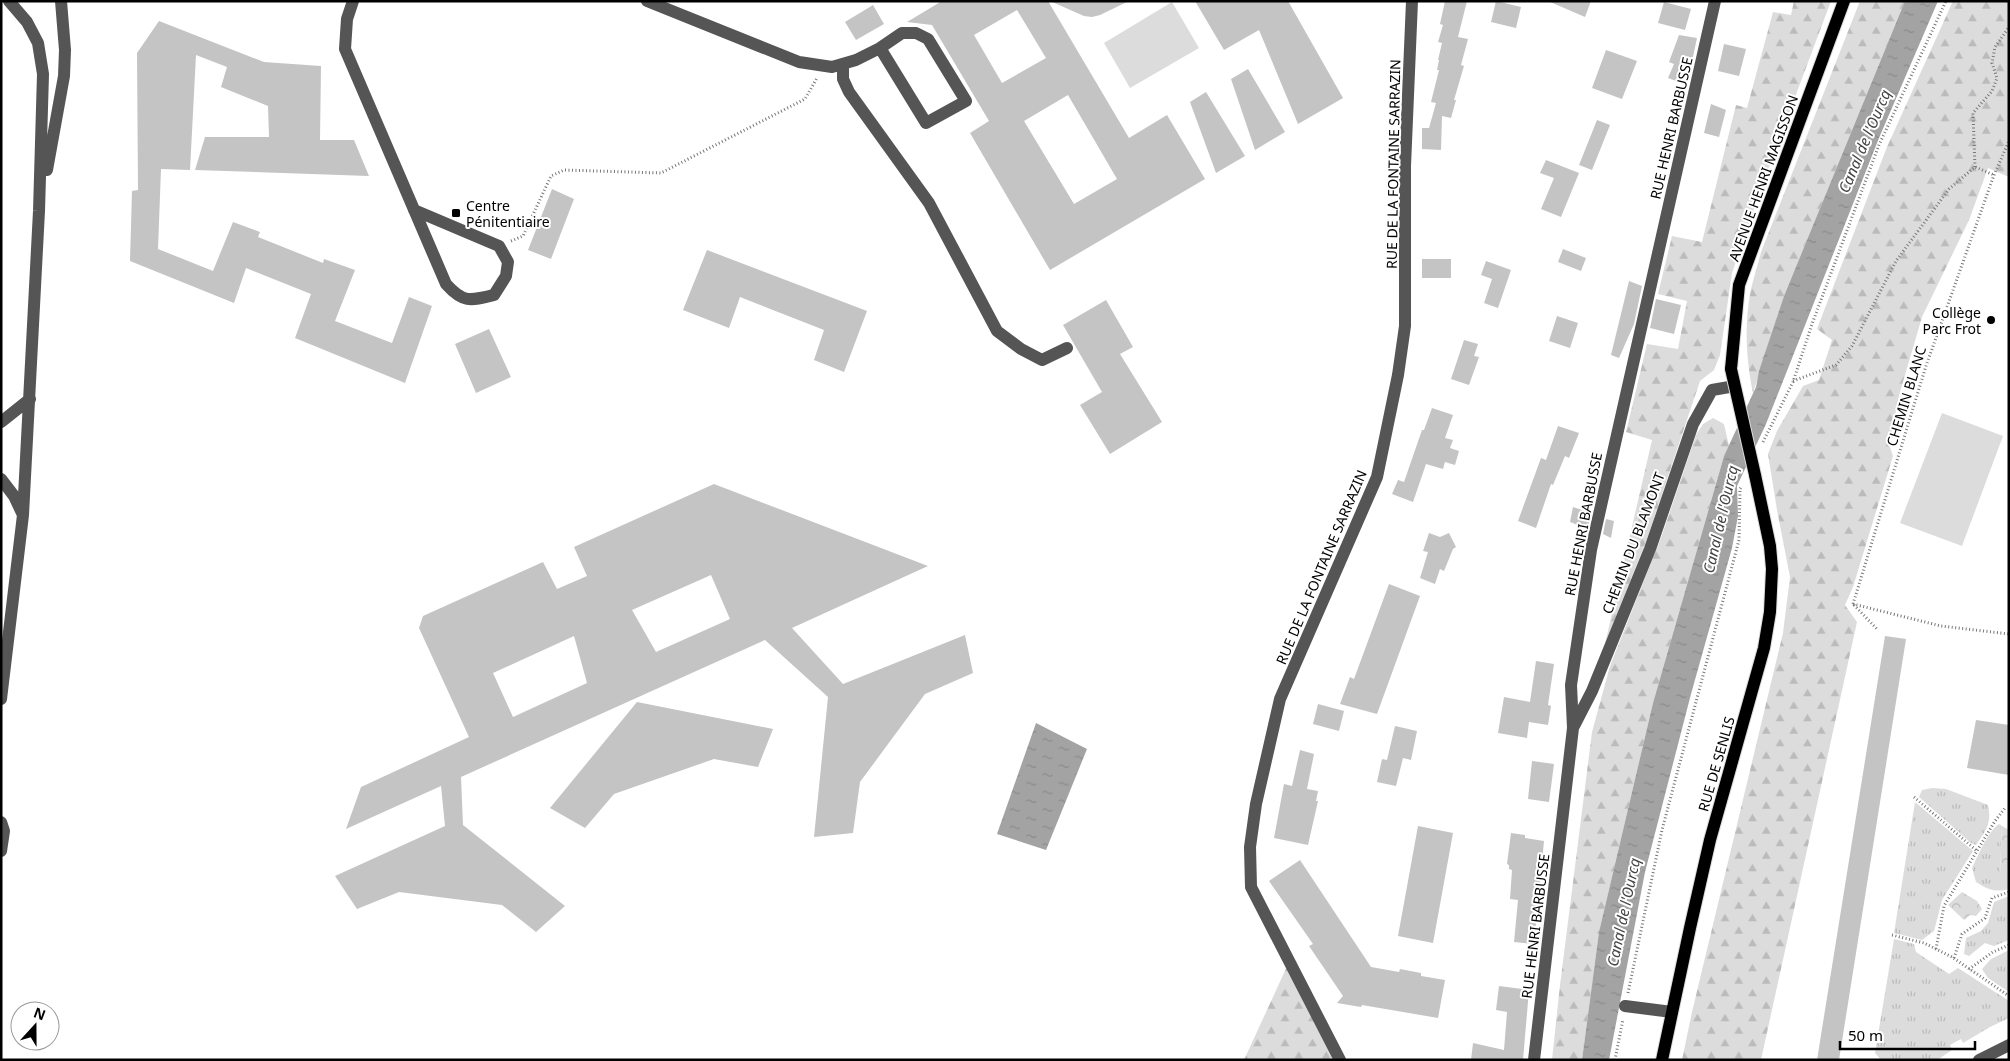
<svg xmlns="http://www.w3.org/2000/svg" width="2010" height="1061" font-family="'Noto Sans',sans-serif">
<style>
.grass{fill:url(#grass-tufts)}
.forest{fill:url(#forest-firs)}
.park{fill:url(#park-crowns)}
.garden{fill:#dcdcdc}
.water{fill:url(#water-ripples)}
.building{fill:#c4c4c4;fill-rule:evenodd}
.lines{fill:none;stroke-linecap:round;stroke-linejoin:round}
.major-casing{stroke:#dbdbdb;stroke-width:14}
.path{stroke:#777;stroke-width:3;stroke-dasharray:1 2.5;stroke-linecap:butt}
.minor{stroke:#555;stroke-width:12}
.major{stroke:#000;stroke-width:12}
.major-bridge-casing{stroke:#dbdbdb;stroke-width:14;stroke-linecap:butt}
.major-bridge{stroke:#000;stroke-width:12}
.poi-dot{fill:#000;stroke:#fff;stroke-width:2}
.labels{text-anchor:middle;dominant-baseline:central;stroke-width:4;stroke-linejoin:round;paint-order:stroke}
.street-label{font-size:14px;fill:#000;stroke:#fff}
.poi-label{font-size:14px;fill:#000;stroke:#fff;text-anchor:start}
.water-label{font-size:15px;font-style:italic;fill:#444;stroke:#fff}
</style>
<defs>
<pattern id="grass-tufts" width="24" height="20" patternUnits="userSpaceOnUse" patternTransform="scale(1.25)"><rect width="24" height="20" fill="#dcdcdc"/><path d="M3 7l-1-3M5 7V3M7 7l1-3M15 17l-1-3M17 17v-4M19 17l1-3" fill="none" stroke="#bbb"/></pattern>
<pattern id="forest-firs" width="22" height="20" patternUnits="userSpaceOnUse" patternTransform="scale(1.25)"><rect width="22" height="20" fill="#dcdcdc"/><path d="M5 1l3.5 6h-7zM16 11l3.5 6h-7z" fill="#bbb"/></pattern>
<pattern id="park-crowns" width="20" height="18" patternUnits="userSpaceOnUse" patternTransform="scale(1.25)"><rect width="20" height="18" fill="#dcdcdc"/><path d="M2 6a3 3 0 1 1 6 0M12 15a3 3 0 1 1 6 0" fill="none" stroke="#bbb"/></pattern>
<pattern id="water-ripples" width="26" height="14" patternUnits="userSpaceOnUse" patternTransform="scale(1.25)"><rect width="26" height="14" fill="#a3a3a3"/><path d="M2 4q2-2 4 0t4 0M15 11q2-2 4 0t4 0" fill="none" stroke="#8b8b8b"/></pattern>
</defs>
<rect width="100%" height="100%" fill="#fff"/>
<!-- grass -->
<path class="grass" d="M1932 788 1946 789 1988 805C1992 824 1986 830 1976 845L1971 843 1919 797 1922 790Z
M1915 802 1973 851 1942 900 1934 931 1922 940 1894 933Z
M1999 824 2002 826 2000 873 2009 874V889C1995 893 1987 889 1976 882L1972 868C1978 856 1988 831 1999 824Z
M2009 896V940L1994 946 1985 943 1969 956 1964 954 1966 938 1981 931 1988 923 1994 902Z
M1894 939 1914 944 1916 952 1949 974 1958 968 2009 1001V1018L1990 1027 1963 1043 1961 1039 1950 1045 1952 1050 1937 1060H1881L1875 1053Z
M2009 950V992L1988 978 1982 969 1991 959Z"/>
<!-- forest -->
<path class="forest" d="M1794 1H1831L1761 188 1732 273 1720 355 1714 370 1700 381 1647 539 1605 644 1652 440 1626 432 1647 344 1678 349 1687 301 1658 294 1672 236 1702 242 1736 105 1747 108 1773 12 1791 15Z
M1860 1H1905L1784 296 1753 393C1746 360 1744 323 1751 289 1754 277 1758 264 1761 252Z
M1953 1H2009V177L1988 168 1969 220 1922 317 1900 392 1889 444 1893 456 1853 587 1845 605 1857 622 1761 1060H1682L1692 1012 1783 633 1790 577 1777 510 1768 454 1777 431 1803 386 1819 380 1832 340 1817 329 1887 147Z
M1713 418 1724 424 1729 446 1724 456 1653 703 1599 932 1582 1060H1552L1560 985 1592 732 1610 666 1662 535 1696 435 1703 424Z
M1289 962 1340 1060H1244Z"/>
<!-- park -->
<path class="park" d="M2002 826 2009 830V874H2000Z
M1962 892 1977 901 1982 909 1976 916 1970 915 1964 920 1948 905Z"/>
<!-- garden -->
<path class="garden" d="M1172 2 1199 48 1130 88 1104 43Z
M1942 413 2003 436 1962 546 1900 523Z"/>
<!-- water -->
<path class="water" d="M1905 1H1938L1879 138 1766 424 1737 486 1738 516 1732 548 1691 694 1645 872 1609 1060H1582L1599 932 1653 703 1724 456 1756 387 1759 371 1784 296Z
M1036 723 1087 749 1046 850 997 834Z"/>
<!-- building -->
<path class="building" d="M942 1H1048L1129 138 1167 115 1205 179 1050 270 970 133 989 121 932 25 907 22ZM1017 10 1046 58 1002 83 974 35ZM1068 95 1117 179 1074 204 1024 121Z
M1050 1H1129L1100 15 1092 17 1084 16Z
M1195 1H1288L1343 98 1298 124 1259 30 1224 50Z
M1445 1H1467L1458 37 1468 39 1461 65 1464 66 1454 100H1456L1451 118 1442 116 1441 150 1422 149V128H1429L1436 103 1431 102 1439 70H1437L1439 60H1438L1442 43 1438 42 1443 25 1440 24Z
M1496 1 1521 7 1516 28 1491 22Z
M1548 1H1591L1585 17Z
M1664 2 1691 9 1685 30 1658 23Z
M873 5 884 24 856 40 845 22Z
M159 21 264 62 321 66 320 140H354L369 176 195 170 205 137H269L268 106 221 87 227 67 196 55 190 170 161 169 158 249 213 271 233 222 260 232 258 237 323 263 324 259 355 270 335 321 392 343 409 297 432 306 405 383 295 338 311 294 246 268 234 303 130 261 132 191 138 190 137 53Z
M1679 35 1697 38 1687 85 1668 78 1674 64 1669 62Z
M1724 44 1746 49 1739 76 1718 71Z
M1606 50 1637 61 1622 99 1592 88Z
M1248 69 1285 132 1255 150 1231 79Z
M1206 92 1245 156 1216 173 1190 102Z
M1711 104 1726 110 1719 137 1704 133Z
M1597 120 1610 125 1592 170 1579 165Z
M1546 160 1579 173 1561 217 1541 209 1554 178 1540 173Z
M552 189 574 199 551 259 528 250Z
M1563 249 1586 258 1581 271 1558 262Z
M707 250 867 311 844 372 814 360 824 330 740 297 729 328 683 310Z
M1422 259H1451V278H1422Z
M1486 261 1511 270 1498 308 1484 303 1492 279 1481 275Z
M1629 281 1642 286 1634 324 1619 358 1611 355Z
M1656 299 1681 305 1674 334 1650 328Z
M1106 300 1133 347 1120 354 1162 422 1110 454 1080 405 1102 392 1063 325Z
M1557 316 1578 323 1570 348 1549 341Z
M489 329 511 377 476 393 455 344Z
M1464 340 1478 344 1474 356 1479 357 1469 385 1451 379Z
M1432 408 1453 415 1445 438 1453 440 1450 448 1459 451 1455 465 1445 462 1443 469 1426 464 1413 502 1392 494 1398 480 1404 482 1422 430H1424Z
M1558 426 1579 433 1569 458 1565 456 1553 485 1551 484 1536 528 1518 521 1541 458 1546 460Z
M714 484 928 566 792 628 843 684 965 635 973 673 925 694 860 782 853 833 814 837 828 697 765 640 461 777 463 825 565 906 536 932 502 905 399 892 357 909 335 876 445 826 441 786 346 829 361 787 469 737 419 628 423 616 543 562 557 589 587 576 574 547ZM711 575 730 619 656 652 632 610ZM574 636 587 683 513 717 493 673Z
M1573 507 1591 513 1588 529 1570 522Z
M1606 519 1614 521 1611 538 1603 534Z
M1429 533 1440 537 1449 533 1456 547 1453 549 1444 571 1440 569 1435 584 1420 578 1428 552 1423 551Z
M1389 584 1420 596 1377 714 1340 704 1350 677 1354 679Z
M1885 636 1906 639 1839 1060H1817Z
M1536 661 1554 664 1548 705 1551 706 1548 725 1529 722 1527 738 1498 733 1504 697 1530 702Z
M637 702 773 729 758 767 714 759 614 794 585 828 550 808Z
M1318 704 1344 711 1339 731 1313 724Z
M1976 720 2009 725V775L1967 768Z
M1395 726 1417 731 1411 760 1403 758 1396 786 1377 782 1382 759 1387 760Z
M1300 750 1314 754 1307 789 1318 791 1316 801H1318L1308 845 1274 838 1284 784 1292 786Z
M1532 761 1554 764 1549 802 1528 799Z
M1418 826 1453 833 1433 943 1398 936Z
M1511 833 1525 835V838L1544 841 1534 944 1514 942 1518 900 1510 899 1512 870 1509 869V865L1507 864Z
M1300 860 1371 967 1399 972 1400 969 1421 973V976L1445 980 1438 1018 1362 1005 1361 1007 1337 1003 1343 996 1309 946 1313 944 1269 881Z
M1499 986 1529 990 1523 1060H1471L1473 1043 1504 1050 1507 1012 1496 1010Z"/>
<g class="lines">
<defs>
<path id="major" d="M1731 369 1739 285 1844 1
M1662 1060 1690 928 1710 840 1764 648 1770 612 1772 569 1770 546 1755 475"/>
</defs>
<!-- major casing -->
<use href="#major" class="major-casing"/>
<!-- path -->
<path class="path" d="M1975 167 1973 113 1992 91 1997 78 1992 63 1995 47 2009 27
M511 241 523 236 551 176 564 170 661 173 805 99 817 78
M1793 381 1836 365 1852 346 1896 261 1949 189 1975 167 1994 175
M1763 442 1793 382 1812 324 1879 145 1946 1
M1853 604 1926 366 1994 175 2009 141
M1853 604 1941 626 2009 634
M1854 605 1877 629
M1914 797 1977 851
M1892 935 1924 943 1952 957 2009 996
M1936 949 1944 906 1995 821 2005 808
M1954 958 1962 934 1985 918 1992 898 2009 892
M1969 969 1993 952 2009 945
M1628 993 1662 830 1739 540 1740 489 1742 486
M1615 1060 1623 1019"/>
<!-- minor -->
<path class="minor" d="M353 1 347 19 345 49 446 284C463 303 470 301 494 295L506 276 508 262 499 246 414 210
M647 1 799 62 832 67 856 60 880 48 902 33H916L928 39 966 101 926 123 880 48
M843 64V79L849 92 929 203 997 331 1021 349 1042 360 1067 348
M47 170 64 76 65 50 61 1
M1 422 30 399
M1 479 14 496 22 513
M1 699 23 515 39 211 43 74 38 43 27 22 9 1
M1574 726 1592 691 1650 549 1693 424 1712 390 1735 386
M1 822 4 831 1 851
M1625 1006 1672 1012
M1340 1060 1251 887 1250 847 1256 804 1280 699 1377 477 1398 375 1405 326V166L1412 1
M1534 1060 1573 728 1571 685 1591 550 1715 1
M1979 1060 2009 1045"/>
<!-- major -->
<use href="#major" class="major"/>
<defs>
<path id="major-bridge" d="M1731 369 1755 475"/>
</defs>
<!-- major-bridge casing -->
<use href="#major-bridge" class="major-bridge-casing"/>
<!-- major-bridge -->
<use href="#major-bridge" class="major-bridge"/>
</g>
<!-- markers -->
<g class="poi-dot">
<rect x="451" y="208" width="10" height="10" rx="2.5"/>
<circle cx="1991" cy="320" r="5"/>
</g>
<g class="labels">
<!-- street labels -->
<g class="street-label">
<text transform="translate(1671 128) rotate(-77)">RUE HENRI BARBUSSE</text>
<text transform="translate(1393 164) rotate(-89)">RUE DE LA FONTAINE SARRAZIN</text>
<text transform="translate(1763 178) rotate(-70)">AVENUE HENRI MAGISSON</text>
<text transform="translate(1906 396) rotate(-73)">CHEMIN BLANC</text>
<text transform="translate(1583 524) rotate(-79)">RUE HENRI BARBUSSE</text>
<text transform="translate(1633 543) rotate(-69)">CHEMIN DU BLAMONT</text>
<text transform="translate(1321 567) rotate(-67)">RUE DE LA FONTAINE SARRAZIN</text>
<text transform="translate(1716 764) rotate(-74)">RUE DE SENLIS</text>
<text transform="translate(1535 926) rotate(-83)">RUE HENRI BARBUSSE</text>
</g>
<!-- poi labels -->
<g class="poi-label">
<text x="466" y="205">Centre<tspan x="466" dy="16">Pénitentiaire</tspan></text>
<text x="1981" y="312" text-anchor="end">Collège<tspan x="1981" dy="16">Parc Frot</tspan></text>
</g>
<!-- water labels -->
<g class="water-label">
<text transform="translate(1864 141) rotate(-67)">Canal de l'Ourcq</text>
<text transform="translate(1720 519) rotate(-77)">Canal de l'Ourcq</text>
<text transform="translate(1623 912) rotate(-78)">Canal de l'Ourcq</text>
</g>
</g>
<!-- border -->
<rect width="2010" height="1061" fill="none" stroke="#000000" stroke-width="5"/>
<!-- north arrow -->
<g transform="translate(35 1026) rotate(21)"><circle r="24" fill="#ffffff" stroke="#999999"/>
<path d="M0-4L9 19L0 12L-9 19Z" fill="#000000"/>
<text y="-8" font-size="14" font-weight="bold" text-anchor="middle" fill="#000000">N</text>
</g>
<!-- scale -->
<path d="M1840 1041v8h135v-8" fill="none" stroke="#000000" stroke-width="2.5"/>
<text x="1848" y="1041" font-size="15" fill="#000000" stroke="#ffffff" stroke-width="4" paint-order="stroke">50 m</text>
</svg>
